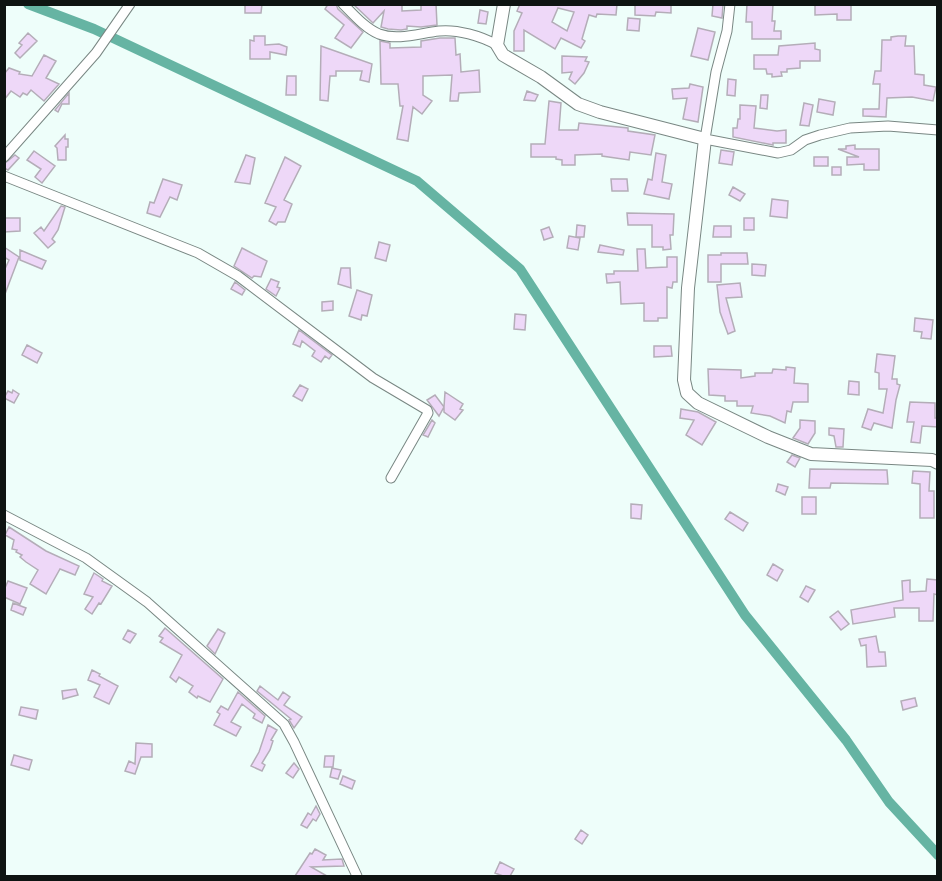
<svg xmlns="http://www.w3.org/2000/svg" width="942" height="881" font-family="'PT Serif',serif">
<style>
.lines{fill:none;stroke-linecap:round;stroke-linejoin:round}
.canal{stroke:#66b4a3;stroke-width:10}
.building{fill:#eed8f8;stroke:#b4adb8;stroke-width:1.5;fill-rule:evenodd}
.minor-casing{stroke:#798783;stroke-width:11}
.secondary-casing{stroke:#798783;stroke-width:14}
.minor{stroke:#fff;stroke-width:9}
.secondary{stroke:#fff;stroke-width:12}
</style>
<rect width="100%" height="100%" fill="#eefefa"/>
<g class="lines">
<!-- canal -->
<path class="canal" d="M28 4 94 29 417 181 520 269 745 615 846 740 889 802 938 855"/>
</g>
<!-- building -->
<path class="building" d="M245 4H262L261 13H245Z
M328 4H336L338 9 363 32 351 48 335 38 344 25 325 9Z
M353 4H402V11L421 10V4H436L437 25 421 27 407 26V29L401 30 388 29 381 27 384 11 373 23Z
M520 4 556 5 617 4 616 15 597 14 596 17 589 15 582 39 585 41 581 48 561 38 555 49 524 30V51H514V31L522 13 517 11ZM558 8 574 12 567 31 552 22Z
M635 4H671V13L656 12 655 16 635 15Z
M713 4 723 5 722 18 712 16Z
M747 4H773L772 21H775L774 31H781V39H752V22H746Z
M815 4H851V20H837V14L815 15Z
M480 10 488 12 486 24 478 23Z
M628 18 640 19 639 31 627 30Z
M698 28 715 32 708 60 691 56Z
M28 33 37 41 20 58 15 53 22 45 19 43Z
M254 36H265V45L279 44 287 47 286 55 270 52V59H250V40L254 41Z
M898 36H906L905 46H914L915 74 924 75V85L936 87 933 101 912 97 887 98 886 117 863 116V109H879L880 84H873L875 71H881L882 40H891V37Z
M440 38H455L456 55 460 54 461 72 479 70 480 92 459 93 458 101H450L452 75 423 76V95L432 101 422 114 413 107 408 141 397 139 403 106H400L398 84H381L380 41 390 43V48L421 47V41Z
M815 43V49L820 50V61H800V68L787 69V72H781L782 76 772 77V74H767L766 69H754V55H778L779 46Z
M321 46 372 64 369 82 360 80 362 71H336V76H330L328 101 320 100Z
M44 55 56 61 46 78 59 84 44 101 31 90 27 95 23 93 20 97 11 91 4 100V74L9 68 20 72 19 74 32 76Z
M562 56 587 57 585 61 589 62 584 73 575 84 569 79 572 72 562 73Z
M287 76H296V95H286Z
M728 79 736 80 735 96 727 95Z
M690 84 703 87 698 122 683 119 687 98 673 99 672 89 689 88Z
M527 91 538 95 535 101 524 100Z
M69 93V104H62L58 112 55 110Z
M761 95H768L767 109 760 108Z
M819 99 835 102 833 115 817 112Z
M549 101 561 103 559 130H578L579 123 628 128V131L655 135 651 155 630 152 629 160 602 156V154L575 155V165H562V160L556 159V157H531V144H545Z
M804 103 813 105 809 126 800 125Z
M740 105 756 106 754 128 777 131 786 130V143H773V145L733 137V128H737L738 119H740Z
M65 135V139H68V147H66V160H58L57 148 55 146Z
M855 145V149H879V170H864V164L847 165V157H859L838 149H846V146Z
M721 150 734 152 732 165 719 163Z
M34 151 55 166 42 183 35 177 41 169 27 160Z
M656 153 666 155 662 182 672 184 669 199 644 194 648 179 652 180Z
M15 155 19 158 8 170 4 168V164Z
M246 155 255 158 250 184 235 182Z
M285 157 301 166 284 200 292 204 285 222H278L276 225 269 221 276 207 265 203Z
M814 157H828V166H814Z
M832 167H841V175H832Z
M163 179 182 185 177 200 170 197 160 217 147 213 150 202 154 203Z
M611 179H627L628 191H612Z
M733 187 745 194 740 201 729 195Z
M772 199 788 201 787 218 770 216Z
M61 206 65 207 58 230 52 239 55 242 48 248 34 233 41 227 44 231Z
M627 213 674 214 673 235H670L671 249 663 250V247H652V225H628Z
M4 218H20V231L4 232Z
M744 218H754V230H744Z
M577 225 585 226 584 237H576Z
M714 226H731V237H713Z
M549 227 553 237 544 240 541 230Z
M569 236 580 238 578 250 567 248Z
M379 242 390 245 386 261 375 258Z
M600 245 624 250 623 255 598 252Z
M4 247 19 257 5 294 4 271 9 260 4 257Z
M242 248 267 261 261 277 254 276 252 278 234 266Z
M637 249H645L646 268 667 267V257H677V282H673L672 288 667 287V318H658V321H644V303L621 304 620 282 607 283 606 274H614V271H638Z
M20 250 46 261 42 269 20 260Z
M721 253H747L748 264H721V282H708V255H721Z
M752 264 766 265 765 276 752 275Z
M341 268H350L351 288 338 284Z
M271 279 279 282 277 287 280 288 276 296 266 289Z
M235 282 245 290 242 295 231 289Z
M740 283 742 297 726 298 735 331 728 334 720 312 717 285Z
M357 290 372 295 367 316 362 315 361 320 349 316Z
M333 301V310L322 311V302Z
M515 314 526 315 525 330 514 329Z
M915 318 933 320 931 339 921 338 922 332 914 331Z
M299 330 332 355 329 359 325 356 321 362 312 356 315 351 302 341 300 347 293 344Z
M27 345 42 353 37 363 22 355Z
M654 346H671L672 356 654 357Z
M877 354 895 356 892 379H897V384L900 385 896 400 892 428 874 423 871 430 862 427 868 409 883 413 887 389H879V373L875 372Z
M786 367 795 368 794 383 808 384V402H793L791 412 787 411 785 423 770 416 751 413 753 406H737V401H725V396L709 395 708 369 741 370V378L755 376V373H772L773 369 786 370Z
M849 381 859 382V395L848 394Z
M300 385 308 389 302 401 293 396Z
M13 390 19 394 14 403 4 398 8 391 12 393Z
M445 392 463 404 460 409 463 410 455 420 444 412V407L439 416 427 400 435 395 444 407Z
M910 402 935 403V418H938V427L922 426 920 443 911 442 914 422H907Z
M681 409 698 412 716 422 702 445 686 435 694 420 680 418Z
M432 420 435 423 428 437 423 435Z
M800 420 815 421V433L808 444 793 438 800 428Z
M829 428 844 429 843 447H836L834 436 829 435Z
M792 455 800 458 795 467 787 462Z
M810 469 887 470 888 484 831 483 830 488H809Z
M913 471 930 472 929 491H934V518H920V484L912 483Z
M778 484 788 487 785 495 776 491Z
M802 497H816V514H802Z
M631 504 642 505 641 519 631 518Z
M730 512 748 523 743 531 725 519Z
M9 527 46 551 79 566 75 575 60 569 46 594 30 584 38 570 26 562 20 557 22 555 16 552 17 550 12 549 14 540 5 535Z
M773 564 783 570 777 581 767 575Z
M94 573 103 579 102 581 112 586 101 604 99 603 92 614 85 609 93 597 84 594Z
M927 579 938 580V595L934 594 933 621H919V608H894L895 617 853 624 851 610 903 600 902 581 910 580V592L926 591Z
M8 581 27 588 20 604 4 597V590Z
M806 586 815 590 808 602 800 597Z
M13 603 26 608 23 615 11 610Z
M838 611 849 624 841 630 830 617Z
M165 628 223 679 210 702 198 696 197 698 189 692 193 686 179 677 176 682 170 677 182 655 160 642 163 638 159 636Z
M218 629 225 633 215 654 207 646Z
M128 630 136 634 130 643 123 639Z
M876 636 879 652H885L886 666 867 667 866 645 861 646 859 639Z
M92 670 100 674 99 676 118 686 109 704 94 697 100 685 88 680Z
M260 686 278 700 283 692 290 697 284 705 302 717 294 728 289 720 291 719 257 691Z
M76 689 78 695 63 699 62 691Z
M238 692 265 716 262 723 253 718 255 714 242 704 231 722 241 727 236 736 214 725 220 714 217 712 221 706 228 710Z
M915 698 917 706 903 710 901 701Z
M21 707 38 710 36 719 19 715Z
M268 725 277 730 271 740 273 741 270 750 262 763 265 765 262 771 251 766 259 752Z
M136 743 152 744V757H141L135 774 125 771 129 761 135 764Z
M14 755 32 760 29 770 11 765Z
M325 756H334L333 767H324Z
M294 763 299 769 293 778 286 773Z
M332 768 341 770 338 779 330 777Z
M343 776 355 781 352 789 340 784Z
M316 806 320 814 316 821 313 819 307 828 301 825 308 813 311 815Z
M581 830 588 835 582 844 575 839Z
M315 849 326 855 323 860 342 859 344 866 311 867 327 876H295L310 853 312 854Z
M500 862 514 869 510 876H503L495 873Z"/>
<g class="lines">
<defs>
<path id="minor" d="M343 4C354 15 365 28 379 34 398 41 420 33 439 31 457 29 481 36 497 45
M730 4 727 31 716 72 705 139 778 153 791 150 805 140 820 135 850 128 888 126 938 130
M4 157 96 53 130 4
M4 176 198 253 238 276 373 378 427 410 428 413 391 478
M4 515 86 558 147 602 284 724 294 742 357 876"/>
<path id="secondary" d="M504 4 497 45 503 55 541 77 578 104 600 112 705 139 688 288 684 380 687 393 698 403 768 437 811 454 932 460 938 463"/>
</defs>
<!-- minor casing -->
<use href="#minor" class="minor-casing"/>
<!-- secondary casing -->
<use href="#secondary" class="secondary-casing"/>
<!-- minor -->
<use href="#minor" class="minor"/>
<!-- secondary -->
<use href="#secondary" class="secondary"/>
</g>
<!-- border -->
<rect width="942" height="881" fill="none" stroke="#0e1412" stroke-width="12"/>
</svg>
